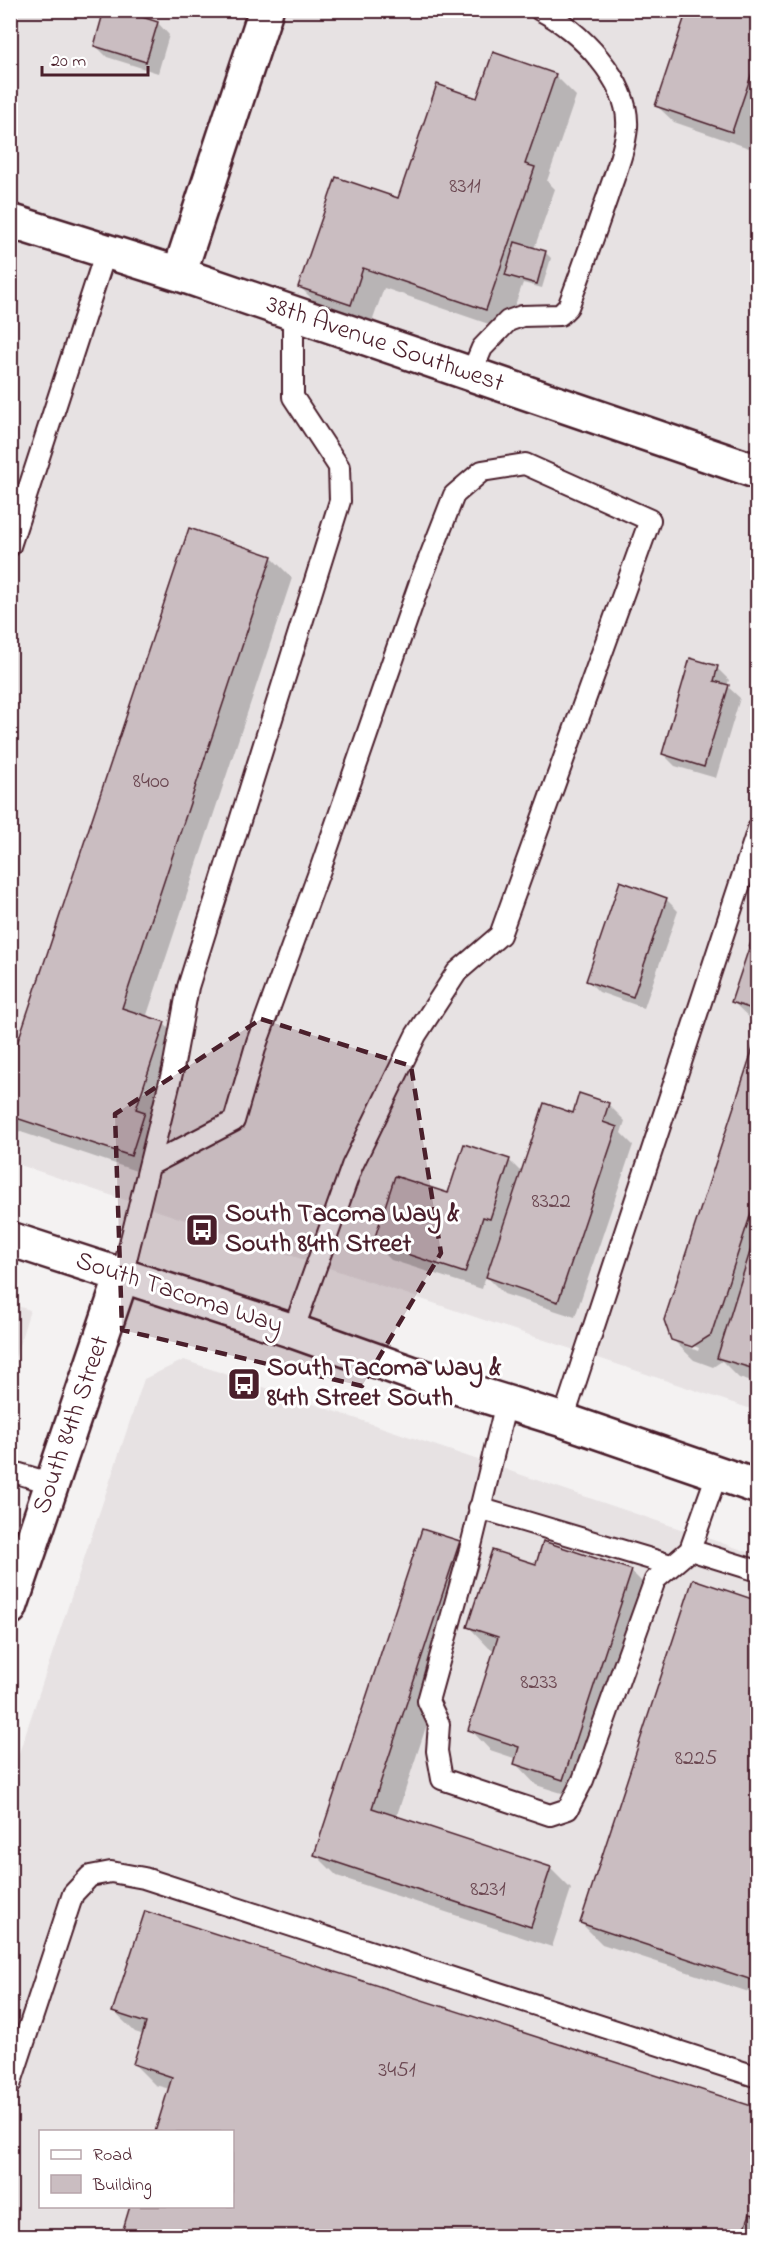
<svg xmlns="http://www.w3.org/2000/svg" width="768" height="2247" font-family="'Indie Flower',sans-serif">
<style>
.built{fill:#e7e2e3;fill-rule:evenodd}
.shadow{fill:#0003;fill-rule:evenodd}
.building{fill:#cabdc1;stroke:#4a1f2b;stroke-width:1.5}
.lines{fill:none;stroke-linecap:round;stroke-linejoin:round}
.service-casing{stroke:#4a1f2b;stroke-width:24}
.minor-casing{stroke:#4a1f2b;stroke-width:38}
.secondary-casing{stroke:#4a1f2b;stroke-width:38}
.primary-casing{stroke:#4a1f2b;stroke-width:38}
.service{stroke:#fff;stroke-width:20}
.minor{stroke:#fff;stroke-width:33}
.secondary{stroke:#fff;stroke-width:33}
.primary{stroke:#fff;stroke-width:33}
.marked{fill:#4a1f2b;fill-opacity:0.2;stroke:#4a1f2b;stroke-width:4.5;stroke-dasharray:12 8;stroke-linejoin:round}
.labels{text-anchor:middle;dominant-baseline:central;stroke-width:6;stroke-linejoin:round;paint-order:stroke}
.number-label{font-size:22px;fill:#6a4650}
.street-label{font-size:26px;fill:#4a1f2b;stroke:#fff}
.poi-label{font-size:26px;font-weight:bold;fill:#4a1f2b;stroke:#fff;text-anchor:start}
</style>
<rect width="100%" height="100%" fill="#f4f2f2"/>
<filter id="ink" filterUnits="userSpaceOnUse"><feTurbulence type="fractalNoise" baseFrequency=".0167" numOctaves="2"/><feDisplacementMap in="SourceGraphic" scale="12" xChannelSelector="R" yChannelSelector="G"/><feConvolveMatrix kernelMatrix="1 2 1 2 8 2 1 2 1" color-interpolation-filters="sRGB"/></filter>
<g filter="url(#ink)">
<!-- built -->
<path class="built" d="M11 11H757V1411L11 1162Z
M11 1304 30 1310 11 1371 10 1304Z
M184 1360 757 1555V2236H11V1777L144 1379ZM40 2132H232V2206H40Z"/>
<!-- shadow -->
<path class="shadow" d="M758 10V122L749 148 674 122 657 106Z
M158 23 169 35 158 73 107 57 96 46Z
M555 75 576 96 547 181 555 189 534 249 545 252 551 258 542 288 523 283 506 330 384 288 371 325 321 308 300 287 399 200 478 100Z
M271 557 292 578 146 1018 164 1024 185 1044 151 1176 18 1131 10 1124V1070Z
M717 668 729 680 727 686 740 698 716 778 675 766 663 754Z
M666 899 678 911 644 1008 599 992 587 980Z
M758 925V1024L754 1022 733 1002Z
M758 1038V1384L739 1378 722 1361 713 1367 694 1360 672 1339ZM686 1343 699 1348 698 1351 686 1346Z
M608 1104 625 1121 621 1133 633 1145 575 1317 504 1294 486 1276 482 1289 391 1260 374 1243 449 1195 509 1160 522 1173 573 1115Z
M459 1542 480 1563 396 1818 550 1868 571 1889 552 1947 337 1876 316 1855Z
M537 1566 631 1571 652 1592 584 1800 536 1785 516 1764 517 1759 490 1750 470 1729 495 1650 489 1648 469 1627Z
M758 1602V1995L602 1944 581 1923Z
M114 2012 758 2109V2236H122L132 2206H232V2132L170 2089 155 2085 134 2064 144 2035 135 2032Z"/>
<!-- building -->
<path class="building" d="M104 10H120L158 22 146 62 94 46Z
M687 10H758V55L732 132 655 106Z
M493 52 556 74 525 164 535 167 486 310 363 268 351 305 298 287 336 177 398 198 437 84 477 98Z
M515 242 546 251 537 284 505 275Z
M189 528 272 556 122 1008 165 1022 136 1109 145 1112 131 1156 10 1116V1065Z
M690 658 718 666 714 681 729 685 704 767 662 754Z
M620 881 667 898 633 997 586 981Z
M758 921V1011L731 1002Z
M758 1033V1192L711 1335 692 1347 671 1340 664 1320Z
M579 1093 609 1103 603 1122 617 1127 558 1302 486 1277 544 1103 573 1113Z
M464 1144 510 1159 490 1219 483 1217 465 1273 373 1243 395 1176 448 1193Z
M758 1226V1370L717 1358Z
M422 1529 460 1541 372 1808 551 1867 531 1927 314 1855Z
M543 1541 632 1570 563 1780 514 1764 519 1747 468 1730 498 1637 467 1627 492 1550 536 1564Z
M693 1579 758 1601V1982L580 1923Z
M145 1911 758 2108V2216L750 2214 742 2236H121L130 2206H232V2132H155L172 2077 133 2064 146 2023 112 2012Z"/>
<g class="lines">
<defs>
<path id="service" d="M471 374 482 348 508 321 522 316 560 315 568 307C582 271 594 235 607 198 614 176 625 151 627 127 630 81 578 29 540 10
M10 546 106 251
M150 1165 234 1121 257 1042 321 867 420 582 454 495 482 471 525 464 650 520 500 935 457 972 416 1035 352 1166 293 1331
M122 1276 173 1069 188 987 340 501 339 467 293 397V313
M506 1403 470 1550 428 1701 439 1724 437 1751 442 1779 550 1815 568 1809 583 1780 655 1580 690 1550 717 1474
M563 1420 758 829
M10 1471 53 1484
M479 1508 671 1565
M690 1550 758 1571
M10 2085 73 1894 90 1876 111 1872 144 1878 758 2077"/>
<path id="minor" d="M10 221 179 274 758 472
M179 274 266 10"/>
<path id="secondary" d="M10 1608 122 1276"/>
<path id="primary" d="M10 1239 293 1331 411 1373 563 1420 758 1487"/>
</defs>
<!-- service casing -->
<use href="#service" class="service-casing"/>
<!-- minor casing -->
<use href="#minor" class="minor-casing"/>
<!-- secondary casing -->
<use href="#secondary" class="secondary-casing"/>
<!-- primary casing -->
<use href="#primary" class="primary-casing"/>
<!-- service -->
<use href="#service" class="service"/>
<!-- minor -->
<use href="#minor" class="minor"/>
<!-- secondary -->
<use href="#secondary" class="secondary"/>
<!-- primary -->
<use href="#primary" class="primary"/>
</g>
</g>
<!-- marked area -->
<path class="marked" d="M261 1019 411 1066 441 1253 362 1386 122 1330 115 1114Z"/>
<!-- icons -->
<defs>
<symbol id="bus-square" viewBox="-11 -11 22 22"><rect x="-9" y="-9" width="18" height="18" rx="4" fill="#4a1f2b" stroke="#fff"/><path d="M-5-6H5V4H4V6H2V4H-2V6H-4V4H-5ZM-3.5-4V0h7V-4ZM-3.5 1.2v1.5H-2V1.2ZM2 1.2v1.5H3.5V1.2Z" fill="#fff"/></symbol>
</defs>
<g fill-rule="evenodd">
<use href="#bus-square" x="183" y="1211" width="38" height="38"/>
<use href="#bus-square" x="225" y="1365" width="38" height="38"/>
</g>
<g class="labels">
<!-- number labels -->
<g class="number-label">
<text x="465" y="187">8311</text>
<text x="151" y="782">8400</text>
<text x="551" y="1202">8322</text>
<text x="539" y="1683">8233</text>
<text x="696" y="1759">8225</text>
<text x="488" y="1890">8231</text>
<text x="397" y="2071">3451</text>
</g>
<!-- street labels -->
<g class="street-label">
<text transform="translate(385 345) rotate(19)">38th Avenue Southwest</text>
<text transform="translate(179 1294) rotate(18)">South Tacoma Way</text>
<text transform="translate(72 1425) rotate(-71)">South 84th Street</text>
</g>
<!-- poi labels -->
<g class="poi-label">
<text x="225" y="1215">South Tacoma Way &amp;<tspan x="225" dy="30">South 84th Street</tspan></text>
<text x="267" y="1369">South Tacoma Way &amp;<tspan x="267" dy="30">84th Street South</tspan></text>
</g>
</g>
<!-- margin -->
<rect width="768" height="2247" fill="none" stroke="#fff" stroke-width="36"/>
<rect x="18" y="18" width="732" height="2211" fill="none" stroke="#4a1f2b" stroke-width="2" filter="url(#ink)"/>
<!-- legend -->
<rect x="39" y="2130" width="195" height="78" fill="#ffffff" stroke="#b7a5aa" stroke-width="1.5"/>
<rect x="51" y="2150" width="30" height="9" fill="#ffffff" stroke="#b7a5aa" stroke-width="1.5"/>
<text x="93" y="2160" font-size="18" fill="#4a1f2b">Road</text>
<rect x="51" y="2175" width="30" height="18" fill="#cabdc1" stroke="#b7a5aa" stroke-width="1.5"/>
<text x="93" y="2190" font-size="18" fill="#4a1f2b">Building</text>
<!-- scale -->
<path d="M42 66v9h106v-9" fill="none" stroke="#4a1f2b" stroke-width="3"/>
<text x="51" y="66" font-size="18" fill="#4a1f2b" stroke="#ffffff" stroke-width="4.5" paint-order="stroke">20 m</text>
</svg>
